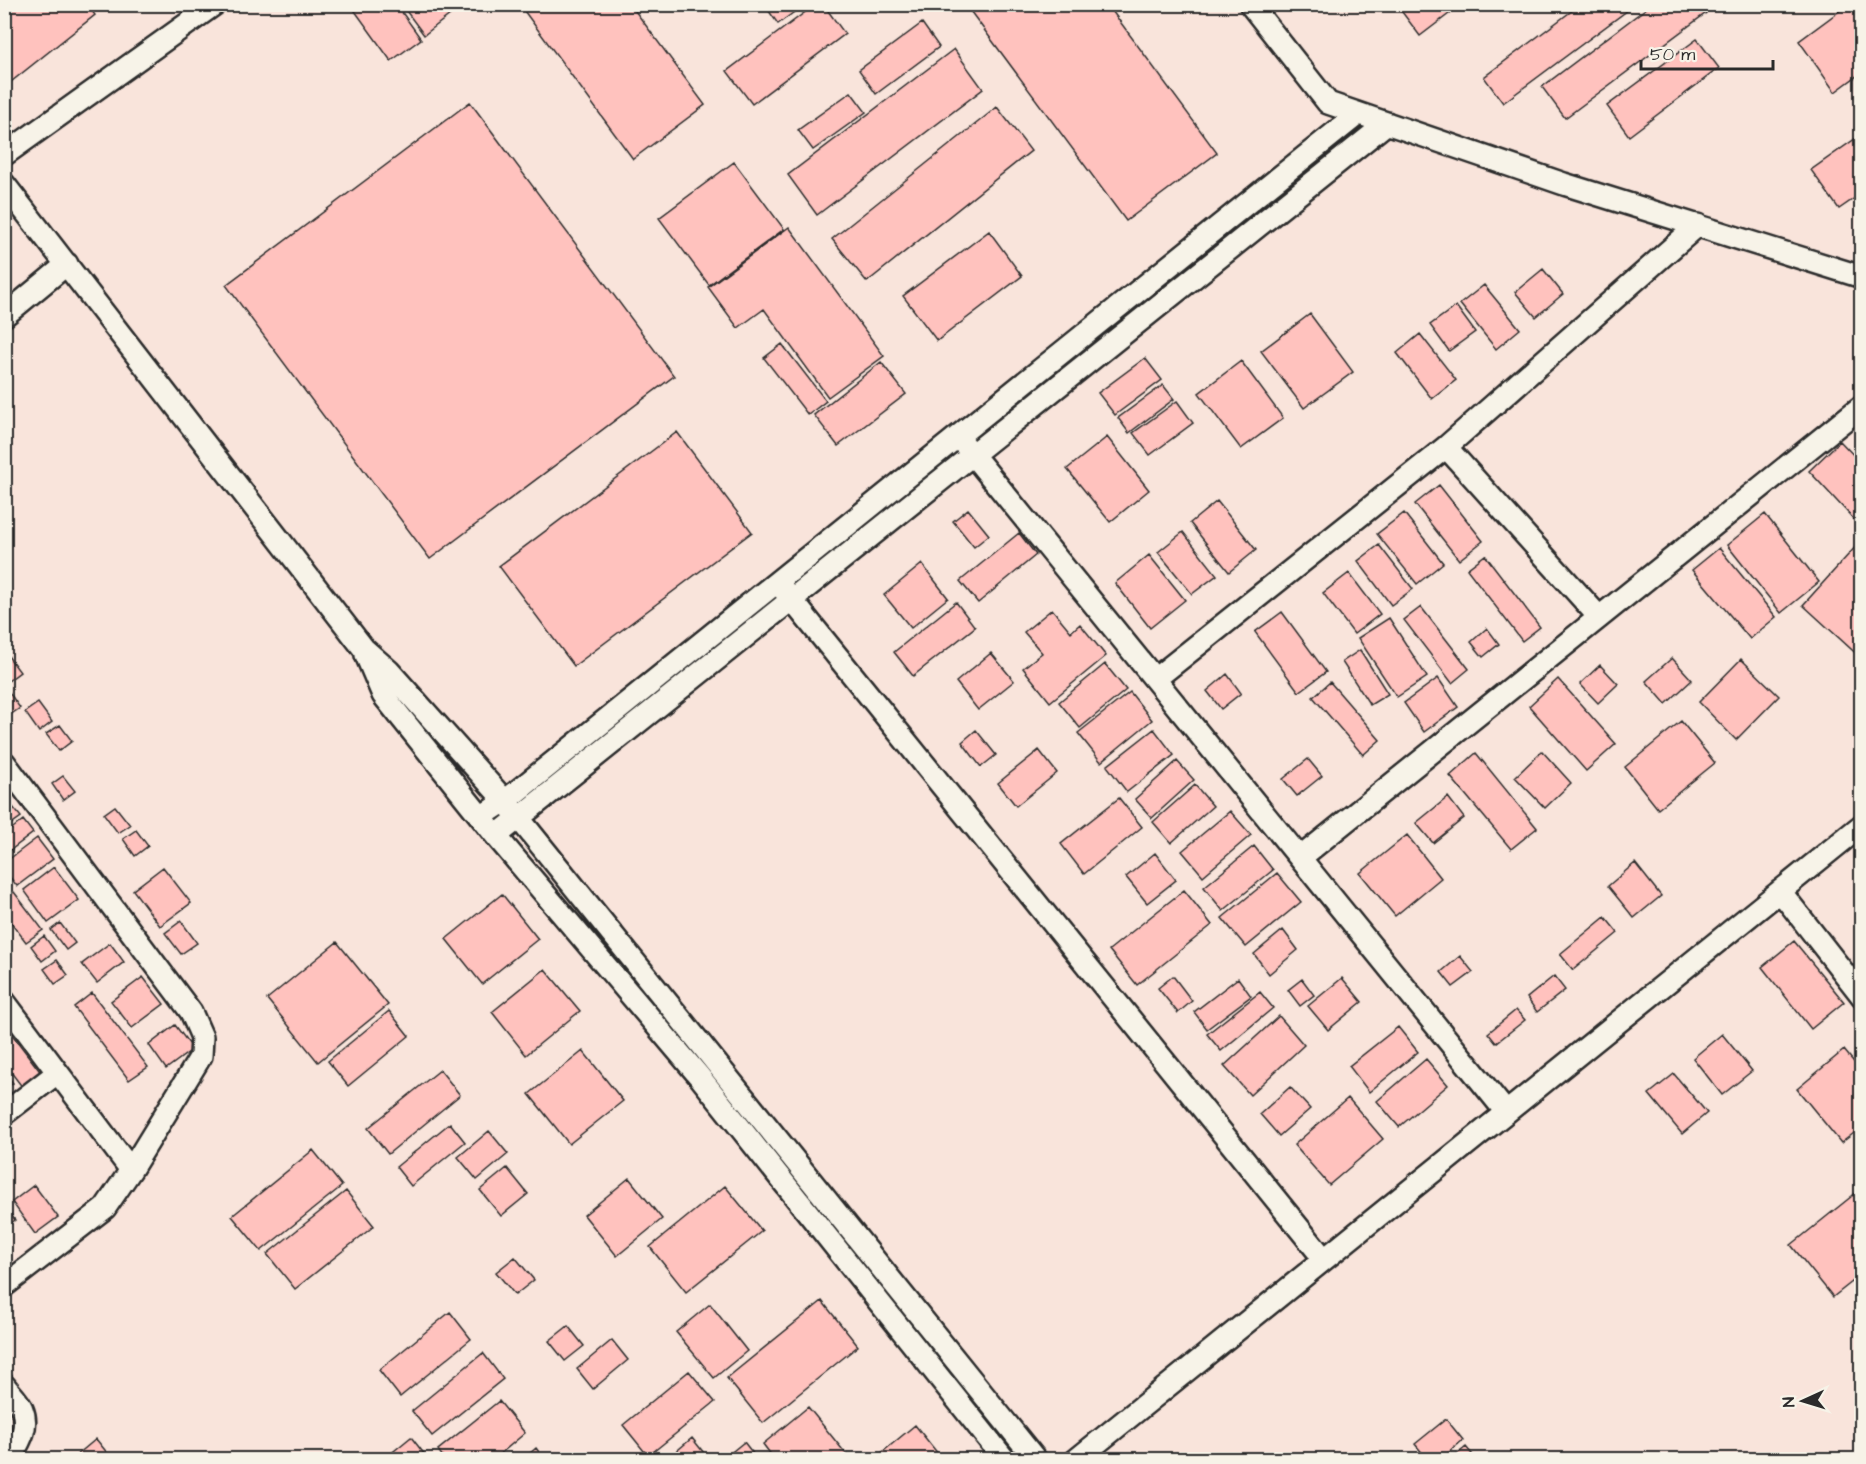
<svg xmlns="http://www.w3.org/2000/svg" width="1866" height="1464" font-family="'Architects Daughter',sans-serif">
<style>
.building{fill:#ffc2be;stroke:#2b2b2b;stroke-width:1.5}
.lines{fill:none;stroke-linecap:round;stroke-linejoin:round}
.minor-casing{stroke:#2b2b2b;stroke-width:26}
.minor{stroke:#f7f3e8;stroke-width:21}
</style>
<rect width="100%" height="100%" fill="#f9e4db"/>
<filter id="ink" filterUnits="userSpaceOnUse"><feTurbulence type="fractalNoise" baseFrequency=".0167" numOctaves="2"/><feDisplacementMap in="SourceGraphic" scale="12" xChannelSelector="R" yChannelSelector="G"/><feConvolveMatrix kernelMatrix="1 2 1 2 8 2 1 2 1" color-interpolation-filters="sRGB"/></filter>
<g filter="url(#ink)">
<!-- building -->
<path class="building" d="M4 4H87L95 15 7 85 4 82Z
M350 4H396L421 39 391 61Z
M401 4H464L424 35Z
M519 4H630L705 105 633 159Z
M764 4H805L778 24Z
M816 4H823L845 34 752 104 727 71Z
M965 4H1107L1217 153 1126 221Z
M1396 4H1462L1420 36Z
M1581 4H1630L1632 7 1503 103 1484 77Z
M1652 4H1699L1706 13 1565 118 1542 87Z
M1849 4H1862V72L1835 92 1799 41Z
M922 23 939 47 876 94 859 70Z
M1697 39 1719 68 1629 136 1607 106Z
M954 49 983 89 817 215 788 175Z
M851 92 866 112 813 150 798 130Z
M470 102 674 376 430 559 226 285Z
M997 107 1031 151 867 282 832 239Z
M1862 134V193L1839 209 1811 170Z
M734 162 784 229 709 285 659 218Z
M789 227 884 356 828 397 764 309 738 328 708 287Z
M989 231 1022 276 937 341 903 296Z
M1543 269 1563 294 1536 317 1515 292Z
M1484 285 1520 329 1496 349 1460 304Z
M1456 306 1475 332 1449 351 1430 325Z
M1310 314 1353 372 1304 408 1261 351Z
M1420 334 1456 380 1432 399 1397 353Z
M782 344 826 401 808 415 764 358Z
M1145 358 1162 380 1115 415 1098 393Z
M1241 361 1283 418 1241 449 1199 393Z
M881 362 906 394 838 446 814 415Z
M1163 385 1174 399 1129 433 1118 418Z
M1177 401 1193 423 1150 455 1133 433Z
M677 432 752 532 574 666 499 566Z
M1107 437 1149 490 1110 522 1067 469Z
M1840 441 1862 464V528L1809 471Z
M1439 485 1483 541 1459 560 1415 504Z
M1217 501 1256 550 1229 572 1190 523Z
M968 509 989 535 974 547 953 521Z
M1404 513 1443 563 1417 584 1377 534Z
M1765 514 1819 582 1781 613 1727 545Z
M1183 532 1217 575 1192 594 1158 552Z
M1019 533 1036 555 978 603 960 581Z
M1859 543 1862 545V659L1803 605Z
M1379 545 1413 589 1391 605 1358 561Z
M1719 548 1776 617 1750 639 1692 570Z
M1149 555 1185 600 1150 628 1115 583Z
M1485 555 1540 627 1522 641 1467 569Z
M922 564 948 598 911 628 884 595Z
M1349 573 1380 614 1354 634 1323 593Z
M956 602 975 627 913 676 894 652Z
M1421 607 1469 669 1452 683 1404 620Z
M1052 609 1071 632 1080 624 1106 656 1050 702 1023 668 1042 653 1024 632Z
M1282 612 1326 672 1299 692 1255 632Z
M1389 618 1427 677 1397 697 1358 638Z
M1487 628 1499 644 1483 657 1471 642Z
M1360 650 1388 694 1370 705 1342 662Z
M991 653 1014 681 978 710 956 682Z
M8 656 20 672 4 684V659Z
M1672 658 1692 680 1666 704 1646 681Z
M1741 659 1779 696 1736 740 1699 702Z
M1105 664 1126 690 1080 728 1059 702Z
M1600 665 1618 684 1598 703 1580 684Z
M1227 674 1241 693 1221 709 1207 691Z
M1438 678 1458 707 1424 732 1404 703Z
M1558 679 1616 744 1586 771 1529 706Z
M1330 682 1380 740 1363 755 1313 697Z
M6 688 20 708 4 719V689Z
M1130 692 1152 720 1101 762 1078 733Z
M38 703 52 722 39 732 25 712Z
M1681 721 1715 763 1658 809 1625 767Z
M60 725 72 741 59 751 46 734Z
M1154 729 1174 755 1127 792 1107 766Z
M976 730 996 755 981 767 962 742Z
M1039 750 1057 773 1016 806 998 783Z
M1542 751 1571 783 1545 808 1515 777Z
M1476 753 1537 828 1511 849 1450 776Z
M1308 759 1322 776 1297 796 1283 779Z
M1177 761 1194 780 1152 818 1135 799Z
M63 776 75 791 63 800 52 784Z
M1195 785 1213 806 1171 843 1153 822Z
M1448 797 1464 818 1433 843 1416 823Z
M1119 798 1142 827 1084 874 1061 844Z
M8 801 21 817 4 829V804Z
M115 806 130 825 118 833 104 814Z
M1230 811 1251 835 1203 876 1182 851Z
M23 820 33 833 4 855V835Z
M136 830 148 846 135 856 123 839Z
M1407 835 1441 878 1395 916 1360 873Z
M37 838 53 859 17 886 4 870V863Z
M1254 846 1273 870 1223 911 1204 887Z
M1155 853 1176 880 1147 903 1126 877Z
M1635 863 1661 896 1634 918 1608 886Z
M54 867 79 900 48 923 24 890Z
M163 867 191 903 160 926 133 890Z
M1277 873 1301 902 1246 947 1222 918Z
M1184 890 1212 925 1137 985 1109 950Z
M14 892 43 930 26 942 4 913V899Z
M502 894 538 939 482 984 446 939Z
M1605 917 1618 933 1573 970 1560 954Z
M181 921 197 943 181 954 165 933Z
M60 923 75 943 66 950 51 930Z
M1283 930 1298 950 1269 974 1254 954Z
M44 936 55 951 42 961 31 946Z
M1794 941 1844 1002 1811 1029 1762 967Z
M337 942 388 1005 318 1062 267 999Z
M110 943 124 962 97 983 82 964Z
M1460 956 1473 972 1453 987 1441 972Z
M57 960 68 975 55 984 44 969Z
M545 969 580 1011 526 1055 492 1012Z
M1173 976 1192 1001 1178 1013 1158 988Z
M1554 976 1565 990 1537 1012 1527 998Z
M143 977 164 1004 132 1028 111 1001Z
M1238 978 1251 996 1207 1029 1194 1012Z
M1342 978 1362 1002 1328 1030 1308 1006Z
M1302 979 1314 995 1300 1006 1288 990Z
M1260 992 1273 1008 1221 1051 1207 1034Z
M92 993 148 1067 129 1080 74 1007Z
M1516 1010 1525 1020 1496 1043 1488 1033Z
M389 1011 409 1036 348 1086 328 1061Z
M1279 1016 1304 1045 1250 1095 1224 1066Z
M175 1025 193 1049 166 1069 149 1045Z
M1398 1027 1418 1052 1369 1092 1349 1066Z
M11 1033 42 1074 23 1088 4 1063V1037Z
M1722 1034 1752 1071 1722 1095 1693 1058Z
M1844 1050 1862 1072V1127L1841 1143 1797 1089Z
M583 1051 623 1101 569 1144 529 1094Z
M1426 1059 1448 1085 1399 1127 1377 1101Z
M440 1070 460 1095 388 1154 368 1128Z
M4 1072 13 1083 4 1089Z
M1674 1074 1707 1113 1682 1134 1649 1094Z
M1290 1087 1310 1109 1279 1136 1260 1114Z
M1348 1098 1383 1139 1329 1185 1294 1145Z
M450 1123 465 1142 411 1186 396 1167Z
M489 1131 508 1154 477 1180 458 1157Z
M313 1150 342 1186 261 1251 232 1216Z
M507 1168 528 1194 501 1216 480 1190Z
M629 1178 662 1219 617 1256 584 1215Z
M34 1185 58 1217 35 1234 12 1202Z
M725 1186 762 1231 686 1292 650 1247Z
M1862 1188V1274L1833 1297 1791 1245Z
M346 1191 374 1226 295 1289 267 1254Z
M4 1205 15 1220 4 1228Z
M515 1257 534 1280 515 1295 496 1272Z
M822 1301 858 1346 763 1423 727 1378Z
M710 1304 747 1351 714 1378 676 1332Z
M450 1312 471 1339 400 1397 379 1370Z
M568 1326 584 1346 565 1361 549 1341Z
M612 1340 628 1360 593 1389 577 1369Z
M483 1353 503 1379 432 1436 412 1411Z
M689 1371 715 1402 648 1456 623 1425Z
M499 1401 525 1433 493 1460H445L438 1450Z
M808 1407 851 1460H775L763 1444Z
M1446 1419 1463 1440 1440 1460H1428L1415 1444Z
M915 1425 943 1460H873Z
M411 1437 429 1460H383Z
M692 1438 708 1458 706 1460H666Z
M96 1439 113 1460H71Z
M744 1442 758 1460H722Z
M1466 1447 1477 1460H1450Z
M536 1448 545 1460H522Z"/>
<g class="lines">
<defs>
<path id="minor" d="M1250 4 1328 103 1564 184 1862 277
M4 155 215 4
M4 184 364 649 389 671 505 801 1036 1460
M4 316 67 264
M964 444 1506 1112
M1446 447 1599 617
M783 589 1324 1259
M366 655 383 695 496 836 699 1076 1005 1460
M1155 679 1446 447 1698 225
M4 762 191 1012 202 1037 201 1056 131 1170 105 1208 4 1286
M482 816 505 801 1358 114
M496 836 1387 123
M1300 858 1862 406
M1780 891 1862 996
M4 1001 131 1170
M4 1114 57 1073
M4 1385C10 1393 19 1401 22 1409 30 1428 18 1444 9 1460
M1076 1460 1862 825"/>
</defs>
<!-- minor casing -->
<use href="#minor" class="minor-casing"/>
<!-- minor -->
<use href="#minor" class="minor"/>
</g>
</g>
<!-- margin -->
<rect width="1866" height="1464" fill="none" stroke="#f7f3e8" stroke-width="24"/>
<rect x="12" y="12" width="1842" height="1440" fill="none" stroke="#2b2b2b" stroke-width="2" filter="url(#ink)"/>
<!-- north arrow -->
<g transform="translate(1803 1401) rotate(266)" stroke="#f7f3e8" stroke-width="4.5" paint-order="stroke">
<path d="M0-4.5L10 22L0 15L-10 22Z" fill="#2b2b2b"/>
<text y="-9" font-size="16" font-weight="bold" text-anchor="middle" fill="#2b2b2b">N</text>
</g>
<!-- scale -->
<path d="M1641 60v9h132v-9" fill="none" stroke="#2b2b2b" stroke-width="3"/>
<text x="1650" y="60" font-size="18" fill="#2b2b2b" stroke="#f7f3e8" stroke-width="4.5" paint-order="stroke">50 m</text>
</svg>
